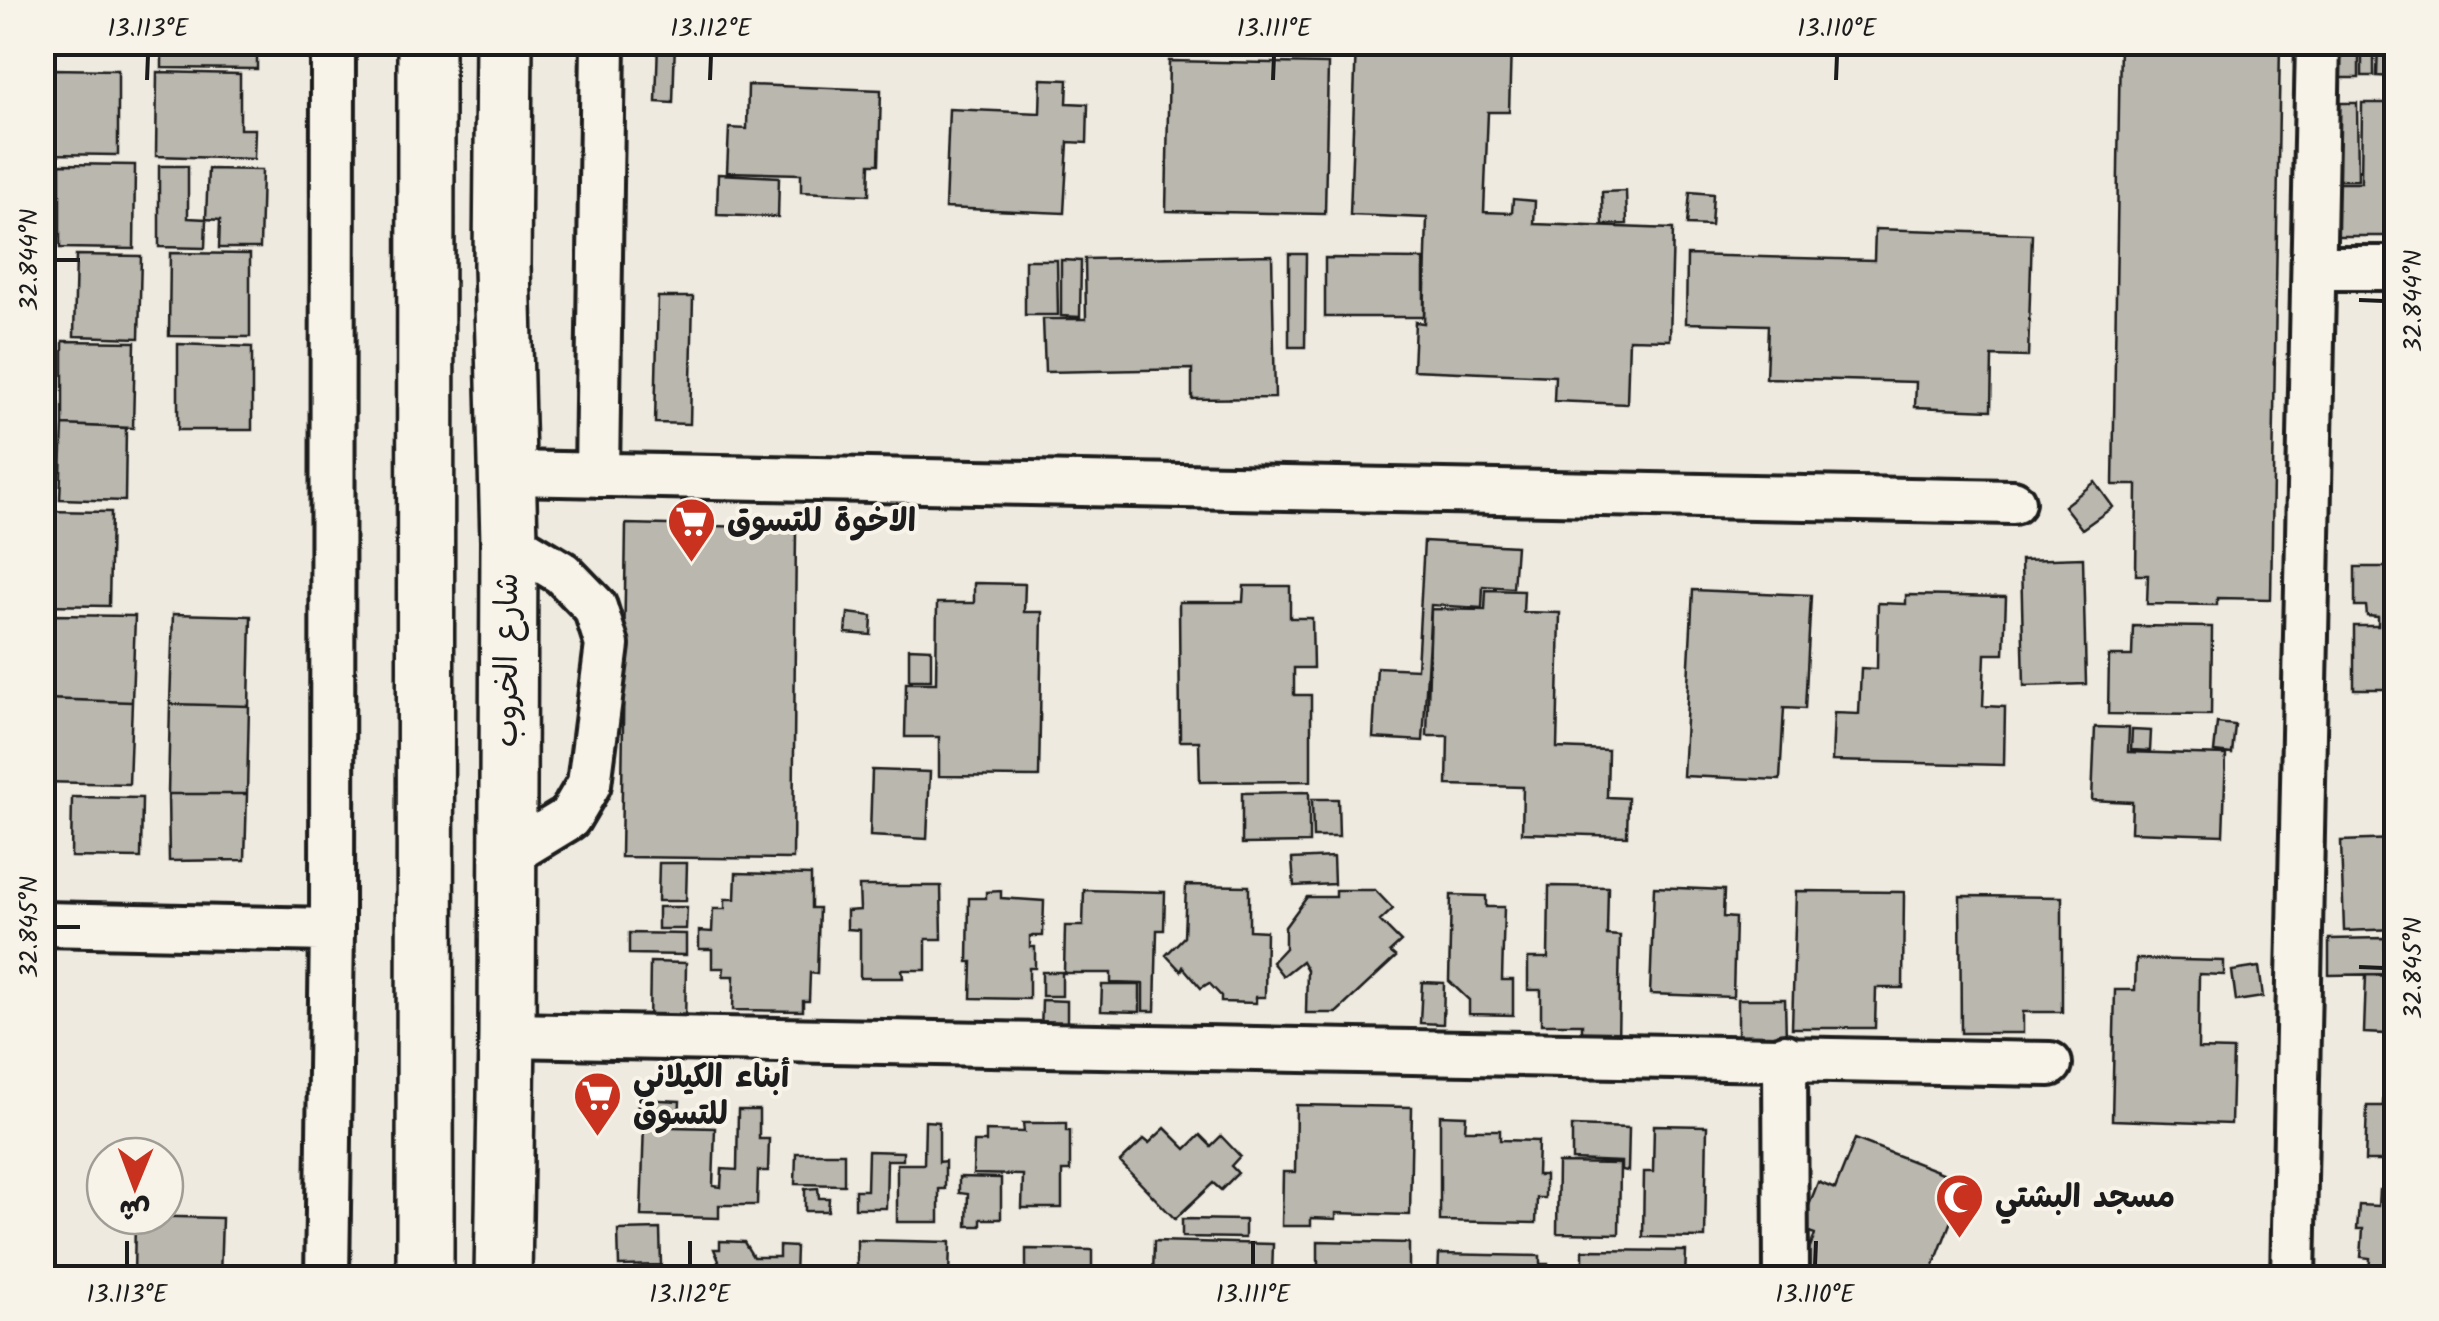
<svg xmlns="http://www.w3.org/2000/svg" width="2439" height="1321" font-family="Kalam,'Playpen Sans Arabic',sans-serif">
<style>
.building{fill:#bab7af;stroke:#1c1c1c;stroke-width:2.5}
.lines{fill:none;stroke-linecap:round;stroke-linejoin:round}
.minor-casing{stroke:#1c1c1c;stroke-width:50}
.major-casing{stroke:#1c1c1c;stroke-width:62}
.minor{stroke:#f7f3e8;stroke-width:42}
.major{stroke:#f7f3e8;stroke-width:55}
.ticks{fill:none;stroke:#1c1c1c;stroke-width:4}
.labels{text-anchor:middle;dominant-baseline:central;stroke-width:8;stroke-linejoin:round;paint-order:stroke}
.poi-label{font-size:32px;font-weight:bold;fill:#1c1c1c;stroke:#f7f3e8;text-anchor:start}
.street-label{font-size:32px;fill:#1c1c1c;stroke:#f7f3e8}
.neatline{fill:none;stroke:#1c1c1c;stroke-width:4}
.ticks-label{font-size:25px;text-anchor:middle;fill:#1c1c1c}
</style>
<rect width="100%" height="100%" fill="#eeeae0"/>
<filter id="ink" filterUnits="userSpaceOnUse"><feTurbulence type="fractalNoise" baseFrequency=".01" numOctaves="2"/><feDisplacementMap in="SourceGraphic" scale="20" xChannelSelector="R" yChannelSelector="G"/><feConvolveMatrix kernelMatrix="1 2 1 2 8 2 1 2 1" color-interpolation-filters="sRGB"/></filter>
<g filter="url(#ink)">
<!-- building -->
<path class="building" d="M162 42H257V69L162 68Z
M658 42H675L673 103 656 102Z
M1356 42 1511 45 1509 112H1488L1484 212 1512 213 1513 199 1535 201 1534 224 1673 229 1670 340 1629 339 1627 404 1554 401 1555 376 1413 370 1415 322 1424 323 1427 218 1350 215Z
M2120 42H2280L2271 599 2217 598V605L2147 604 2148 575H2136L2137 485H2113Z
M2327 42H2359V78H2328Z
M2362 42H2374V76H2362Z
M2378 42H2396V77L2377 76Z
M1169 61 1328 64 1325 214 1166 211Z
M50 69 118 70V155L48 154Z
M157 72 240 74V129H255L254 159 156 156Z
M1041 79 1068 80 1067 103 1088 104 1087 143 1068 142 1064 213 945 208 949 109 1040 113Z
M748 85 881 90 879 164H870L869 195 801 192V174L727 172 729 128 747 129Z
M2324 103H2357L2358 180H2325Z
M2362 103H2396V236H2336V183H2361Z
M60 164 135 165 134 249 60 248Z
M159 166H188V218L206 219 205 248 159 247Z
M208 169 262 170 260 248H219L220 220 206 219Z
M718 174 779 177 778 217 717 215Z
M1626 191 1627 224 1603 225 1602 192Z
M1690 192 1713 194 1711 226 1687 225Z
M1875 229 2032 234 2028 357 1992 356 1991 410 1915 407 1916 382 1766 378 1768 325 1686 323 1687 255 1874 260Z
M170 253 250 254V337L169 336Z
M1289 254H1306L1305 347H1289Z
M76 255 141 256 139 338 74 336Z
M1272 255 1275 398 1192 399V369L1045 372 1043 319H1086L1085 259Z
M1325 258 1424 259V317H1325Z
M1025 260H1057L1058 315H1025Z
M1061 260 1081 261 1080 317 1061 316Z
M658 297H693L690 424 655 423Z
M63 341 135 342 133 428 63 425Z
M178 344 252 347V430H178Z
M63 425 126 428 125 501 60 499Z
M2095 482 2113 507 2082 529 2064 506Z
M42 511 111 512 109 606 42 605Z
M626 524 796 528 793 859 621 857Z
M1424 541 1516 546 1513 588 1483 586 1482 608 1431 605 1423 741 1373 738 1377 667 1417 669Z
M2083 558 2086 684 2024 686 2021 560Z
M2355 567H2396V689H2354V626H2378V617L2367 616 2366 606H2355Z
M974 583 1025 584 1024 612H1042L1039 777 939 776V737H905L906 683H936L937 603H974Z
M1244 586H1290V618H1312L1313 668H1294V695H1311V781L1200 782 1199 741H1180L1179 602H1243Z
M1486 590 1524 591 1523 612 1560 613 1557 748 1608 750 1607 797 1628 798 1627 836 1522 833 1523 787 1447 785 1448 736H1427L1431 609 1485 610Z
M1693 590 1811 595 1805 709 1784 708 1780 780 1683 776Z
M1906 595 2006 597 2004 654H1985L1983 706 2005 707 2004 765 1832 761 1834 713 1859 714 1861 668 1877 669 1878 603 1906 604Z
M848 613 872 616 871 635 846 633Z
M173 614 251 616 249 706 170 704Z
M48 615 135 616 132 702 46 699Z
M2133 626 2212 627 2211 715 2108 714 2109 656H2132Z
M909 648 931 649V680H909Z
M42 699 132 702 129 784 42 782Z
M170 704 249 706 247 794H168Z
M2217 723 2235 725 2232 754 2214 752Z
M2095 727 2129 728 2128 752 2226 755 2223 835 2131 832 2132 802 2092 800Z
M2132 730 2151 731 2150 751 2131 750Z
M872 770 930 772 927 839 870 836Z
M1309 792V843L1242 844V793Z
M168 794H247L245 860 169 861Z
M72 797 142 798 141 858 71 857Z
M1312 799H1338L1339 837H1313Z
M2396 839V929L2344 931 2341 841Z
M1333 857 1334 884 1294 886 1292 859Z
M659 863H687L686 901H658Z
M736 873 811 875V908H819L817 974 810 973 809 1001H803V1011L733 1010 734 976H723L724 968H712V949H699V931L712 932 713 909H725V899H735Z
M1186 885 1249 886V930L1266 931 1265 997H1256V1003L1221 1002V996L1209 983 1201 988 1183 967 1181 971 1166 955 1184 937Z
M859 886H941L942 939H926V970H902L903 978H860V930L847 929V911L860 910Z
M1549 886 1608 887 1607 935 1620 936 1618 1042 1582 1037V1024H1541V990H1528V958H1548Z
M1654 887 1724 890 1723 917 1735 918 1733 997 1650 994Z
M1084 890 1165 892 1164 930H1157L1155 1011H1143V984L1111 983V973H1064L1065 926H1083Z
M1336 890H1375L1393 909 1380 921 1401 942 1390 952 1396 957 1336 1013H1306L1307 970 1302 961 1283 976 1272 962 1285 948V927L1307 897H1336Z
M1001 891V898L1044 901 1043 936H1030V947H1035V968H1029V999L971 998 972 962H968L969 898H986V892Z
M1796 891 1904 892 1903 988H1876L1875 1028H1792Z
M1451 895 1486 896V907H1504L1502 980H1513V1015L1469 1014V1000L1449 981Z
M1960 896 2062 897V1012H2023V1033H1961Z
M658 907H687L686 929H658Z
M629 933 686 934V955L629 954Z
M2385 938V974L2329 975V939Z
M2136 959 2224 961V975L2199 974 2198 1049 2233 1050 2231 1124 2112 1120 2115 990H2135Z
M650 962 686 963 685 1031 649 1030Z
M2259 967 2263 997 2236 1001 2232 971Z
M1042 972H1062V996H1042Z
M2366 975 2396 976V1161H2365L2367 1106H2383L2386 1034 2364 1033Z
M1422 982 1444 983 1443 1024 1420 1023Z
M1102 985H1140V1012L1101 1011Z
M1738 999H1785L1786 1040H1738Z
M1042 1000 1067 1001V1035H1041Z
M638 1099 680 1101 679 1119 674 1118V1127L715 1128 713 1186 721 1187 722 1169 737 1170 738 1110H759V1139H769L768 1171H758L757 1205H719V1218L641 1216 644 1123H637Z
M1296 1105 1412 1107 1410 1215 1336 1213V1219L1311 1218V1226H1282L1283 1172H1295Z
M1440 1115 1466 1116 1465 1130H1500V1140L1538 1141 1537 1175H1545V1198H1537L1536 1223 1440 1221Z
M925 1121 939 1122V1162L945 1161V1189H939V1222H897V1164H924Z
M1023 1123H1066V1131H1070V1171H1062V1208H1022L1023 1175 973 1174 974 1142H986V1131L1024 1132Z
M1654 1125 1707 1126 1705 1238 1643 1237 1644 1172H1653Z
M1572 1126 1629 1128 1628 1171 1621 1170V1162L1572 1160Z
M1165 1128 1186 1149 1200 1135 1211 1146 1221 1136 1240 1156 1231 1166 1238 1173 1221 1190 1213 1183 1175 1219 1120 1162 1144 1139 1149 1143Z
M1855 1139 1966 1182 1929 1278H1798L1815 1234 1800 1229 1818 1182 1835 1189Z
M868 1151 903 1152V1160H887L886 1208H855V1190H867Z
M796 1153H844V1185L795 1184Z
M1558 1163 1620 1164 1619 1234 1557 1233Z
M959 1177 1001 1178V1219H981V1226H967L968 1194 959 1193Z
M818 1188 819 1198H829L828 1211H805V1189Z
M2379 1190 2396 1191V1278H2369L2370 1258 2361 1257 2363 1229H2357L2359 1205 2378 1206Z
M135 1216 222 1218 220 1278H134Z
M1182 1219 1245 1220V1238L1182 1237Z
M660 1229 661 1265 619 1266 618 1230Z
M857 1240 950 1242 949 1278H857Z
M720 1241 744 1242 753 1257H779V1246L796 1247 795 1276 705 1278 719 1261 714 1249H720Z
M1154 1241 1273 1244 1272 1278H1153Z
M1318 1241 1409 1243V1278H1318Z
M1026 1249 1092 1250V1273H1086V1278H1020L1021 1273H1026Z
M1583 1250 1686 1251 1685 1278H1570H1583Z
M1439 1254 1540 1256V1264H1548L1547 1278H1438Z"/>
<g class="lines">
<defs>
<path id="minor" d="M2315 268H2396
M509 473 2013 502
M597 475 603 42
M508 855 569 818 589 784 607 645 595 607 562 573 509 541
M42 924 332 930
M507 1035 2050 1064
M1785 1056 1786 1278
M327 1278 332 930 333 42
M2293 1278 2318 42"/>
<path id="major" d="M425 1278 426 42
M503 1278 507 1035 509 541 502 265 504 42"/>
</defs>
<!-- minor casing -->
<use href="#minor" class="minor-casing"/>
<!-- major casing -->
<use href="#major" class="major-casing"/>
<!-- minor -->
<use href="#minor" class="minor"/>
<!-- major -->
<use href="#major" class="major"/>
</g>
</g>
<!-- ticks -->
<path class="ticks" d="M147 80 148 55M710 80 711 55M1273 80 1274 55M1836 80 1837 55M55 260H80M2359 300 2384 301M55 927H80M2359 967 2384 968M127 1266V1241M690 1266V1241M1253 1266V1241M1815 1266 1816 1241"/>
<!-- icons -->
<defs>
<symbol id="supermarket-pin" viewBox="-11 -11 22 30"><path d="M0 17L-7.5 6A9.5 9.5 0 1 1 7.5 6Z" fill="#c8321e" stroke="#f7f3e8"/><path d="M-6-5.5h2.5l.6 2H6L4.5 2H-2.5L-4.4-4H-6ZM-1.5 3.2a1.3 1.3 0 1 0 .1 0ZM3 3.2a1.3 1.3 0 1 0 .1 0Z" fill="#fff"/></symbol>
<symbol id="mosque-pin" viewBox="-11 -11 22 30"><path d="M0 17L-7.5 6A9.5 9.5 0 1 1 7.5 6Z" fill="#c8321e" stroke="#f7f3e8"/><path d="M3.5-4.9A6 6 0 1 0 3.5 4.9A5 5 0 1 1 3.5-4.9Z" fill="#fff"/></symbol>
</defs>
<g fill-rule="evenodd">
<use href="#supermarket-pin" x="664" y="494" width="55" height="75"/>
<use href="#supermarket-pin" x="570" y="1068" width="55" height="75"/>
<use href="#mosque-pin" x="1932" y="1170" width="55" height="75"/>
</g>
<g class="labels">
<!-- poi labels -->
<g class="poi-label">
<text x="727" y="522">الاخوة للتسوق</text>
<text x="633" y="1078">أبناء الكيلاني<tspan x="633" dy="37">للتسوق</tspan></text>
<text x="1995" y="1198">مسجد البشتي</text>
</g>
<!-- street labels -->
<g class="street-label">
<text transform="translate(508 660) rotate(-90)">شارع الخروب</text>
</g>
</g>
<!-- margin -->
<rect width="2439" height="1321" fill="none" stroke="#f7f3e8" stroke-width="110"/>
<!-- north arrow -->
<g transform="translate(135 1186) rotate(181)"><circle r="48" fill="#f7f3e8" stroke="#9f9d96" stroke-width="2.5"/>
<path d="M0-8L18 38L0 25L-18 38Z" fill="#c8321e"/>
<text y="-15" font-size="28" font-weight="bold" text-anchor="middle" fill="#1c1c1c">ش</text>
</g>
<rect x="55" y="55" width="2329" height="1211" class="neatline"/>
<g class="ticks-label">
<text x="148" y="36">13.113°E</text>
<text x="711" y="36">13.112°E</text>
<text x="1274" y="36">13.111°E</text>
<text x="1837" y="36">13.110°E</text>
<text transform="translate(28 260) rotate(-90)" y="9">32.844°N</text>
<text transform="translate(2412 301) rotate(-90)" y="9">32.844°N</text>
<text transform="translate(28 927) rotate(-90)" y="9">32.845°N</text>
<text transform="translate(2412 968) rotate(-90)" y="9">32.845°N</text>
<text x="127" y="1302">13.113°E</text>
<text x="690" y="1302">13.112°E</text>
<text x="1253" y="1302">13.111°E</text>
<text x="1815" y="1302">13.110°E</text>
</g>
</svg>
